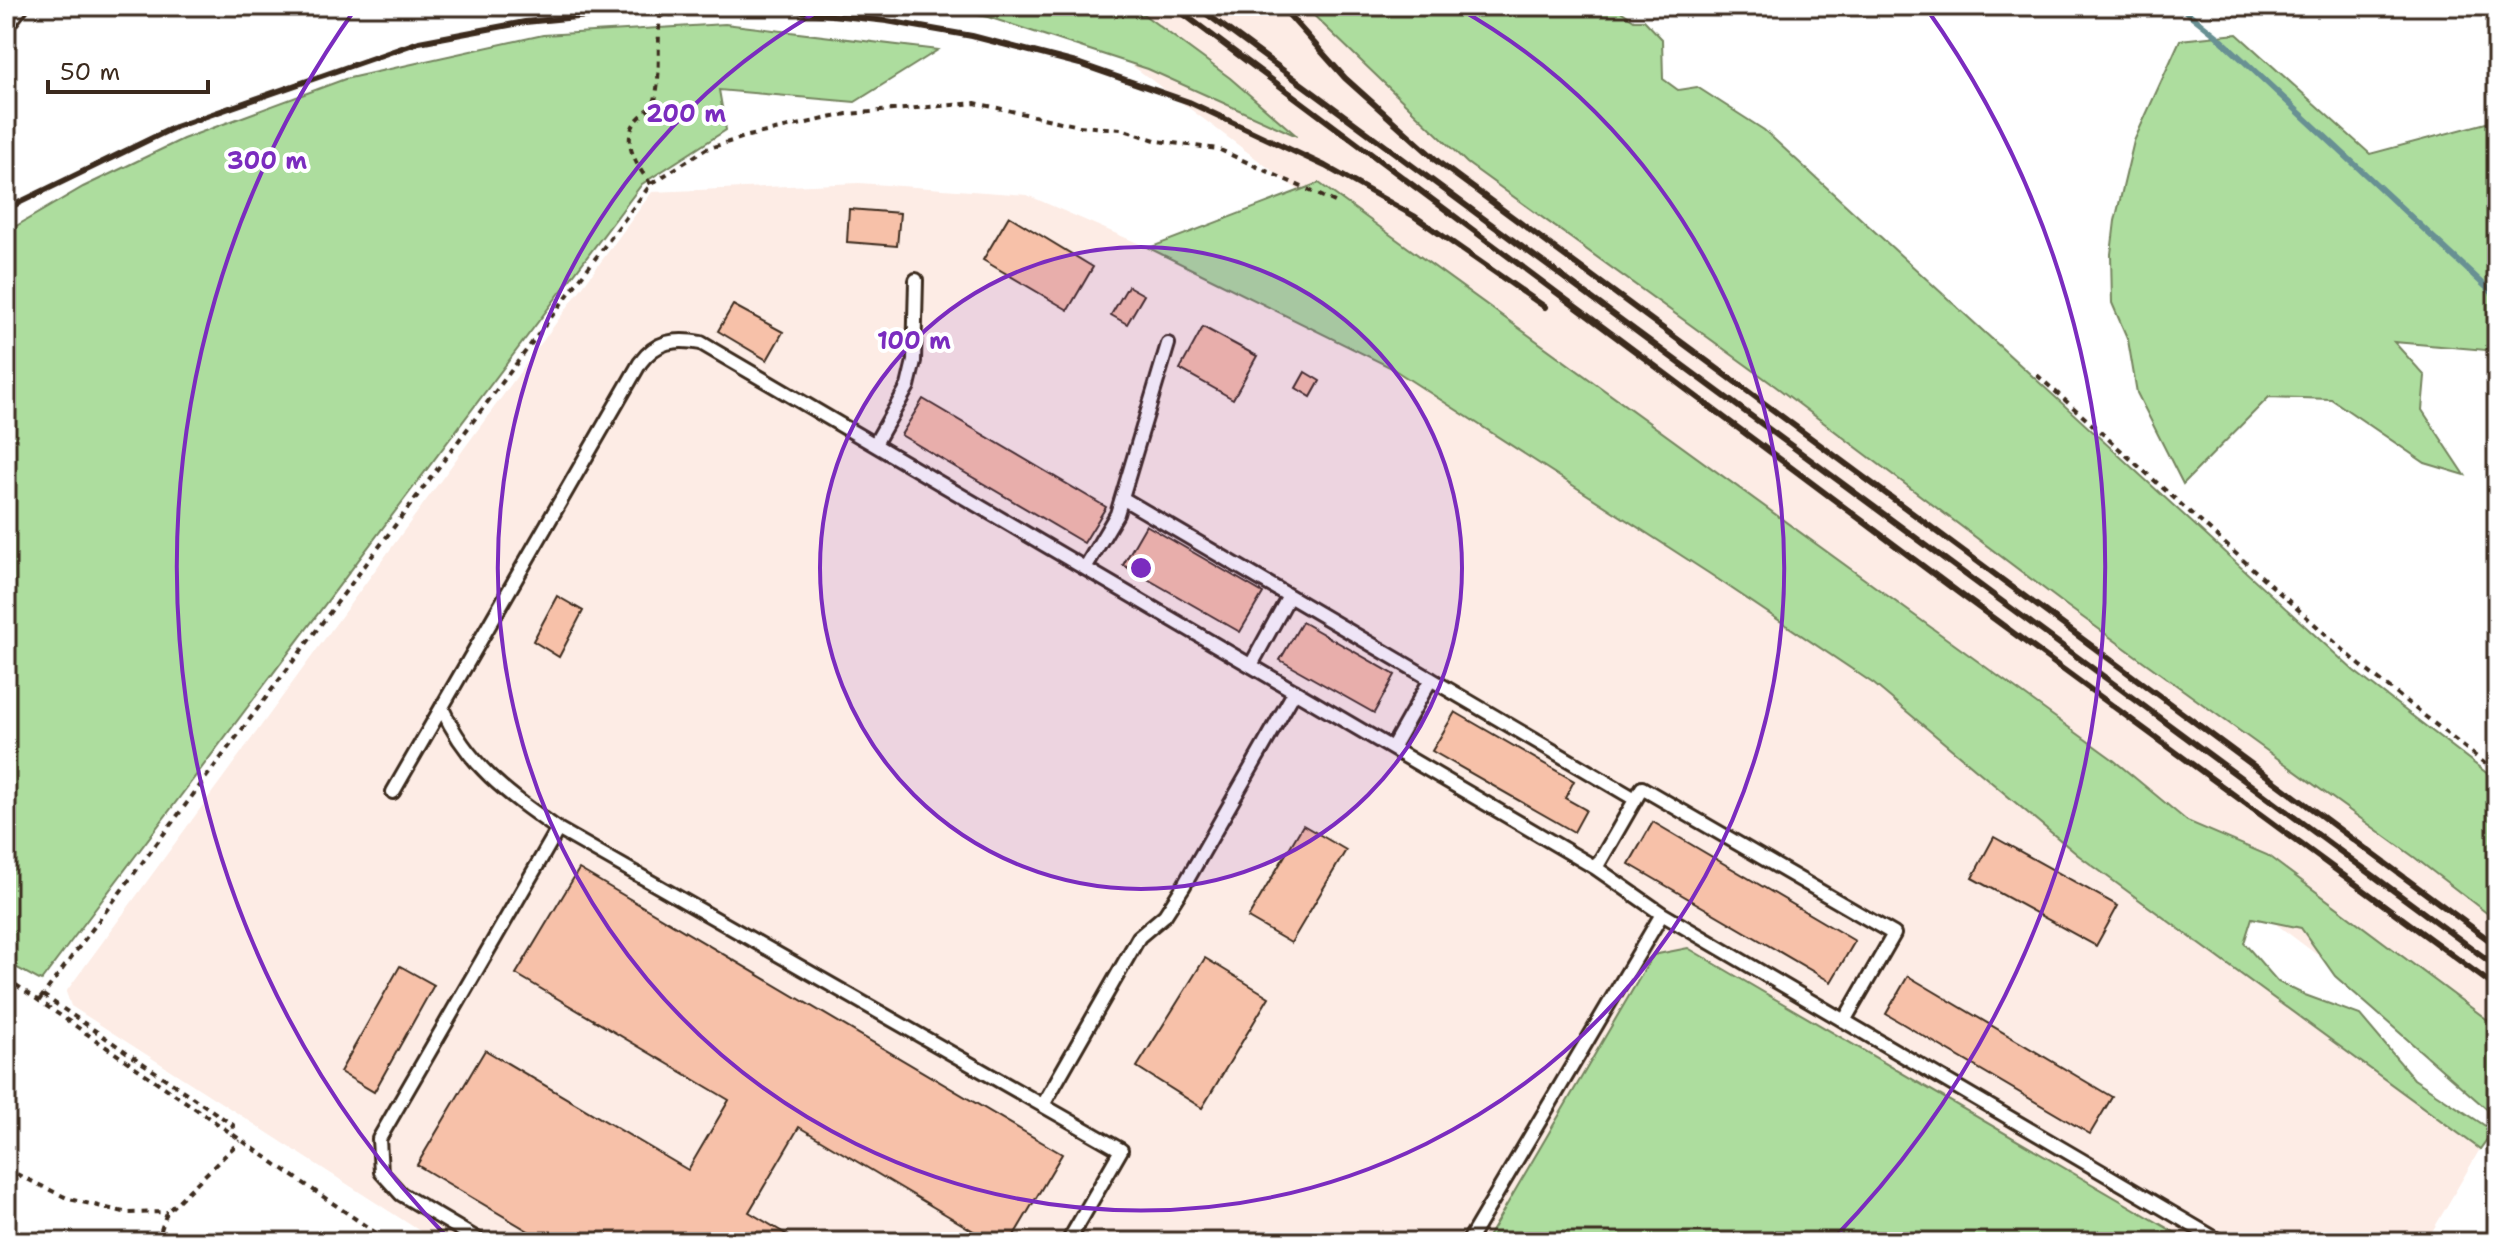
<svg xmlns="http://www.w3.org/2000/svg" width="2503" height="1248" font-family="'Shantell Sans',sans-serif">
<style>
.built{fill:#fdece5}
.green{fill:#addd9e;stroke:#74845e;stroke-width:2}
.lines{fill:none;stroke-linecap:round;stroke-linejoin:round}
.stream{stroke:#679093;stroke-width:6}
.building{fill:#f7c1a9;stroke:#3b2a1e;stroke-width:2}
.lane-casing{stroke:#3b2a1e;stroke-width:18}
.path{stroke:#3b2a1e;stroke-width:4;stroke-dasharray:6 6;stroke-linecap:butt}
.lane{stroke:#fff;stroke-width:12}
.rail{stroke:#3b2a1e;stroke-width:6}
.ring{fill:none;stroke:#7b2cbf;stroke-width:4}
.centre{fill:#7b2cbf;stroke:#fff;stroke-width:4}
.ring-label{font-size:24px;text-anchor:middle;font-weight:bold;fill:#7b2cbf;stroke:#fff;stroke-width:8;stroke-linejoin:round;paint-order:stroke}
</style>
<rect width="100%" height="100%" fill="#fff"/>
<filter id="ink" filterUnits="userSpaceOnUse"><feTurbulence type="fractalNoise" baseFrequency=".0125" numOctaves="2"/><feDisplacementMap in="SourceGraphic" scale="16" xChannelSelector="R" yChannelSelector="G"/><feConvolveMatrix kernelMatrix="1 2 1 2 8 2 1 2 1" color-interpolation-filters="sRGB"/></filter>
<g filter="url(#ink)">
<!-- built -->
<path class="built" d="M1053 6H1320L2497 902V1090Z
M859 183 1027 195 1149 248 1302 322 1390 367 1710 574 1874 684 2078 855 2480 1149 2426 1242H437L71 1006 66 992 652 192Z"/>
<!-- green -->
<path class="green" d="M932 6H1132L1230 78 1297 136 1148 69 988 17Z
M1304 6H1587L1589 9 1613 6 1634 20H1644L1662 39 1663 79 1678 90 1697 87 1764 130 2354 671 2497 781V921L2414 857 2067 606 1775 386 1467 163Z
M725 24 938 50 855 102 719 90 726 130 642 184 41 981 6 962V232L83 187 183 139 345 79 543 35Z
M2237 34 2370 154 2497 120V351L2394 342 2425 376 2422 410 2465 475 2425 463 2331 399 2269 397 2183 484 2137 393 2128 340 2112 303 2111 254 2115 221 2134 141 2180 40Z
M1319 183 2111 758 2187 821 2267 855 2497 1027V1118L2335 976 2301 928 2252 918 2244 943 2278 982 2305 995 2360 1015 2414 1079 2493 1131 2480 1149 2078 855 1874 684 1710 574 1390 367 1149 248Z
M1688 948 2191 1242H1485L1653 955Z"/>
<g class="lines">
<!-- stream -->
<path class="stream" d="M2179 6 2217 36 2497 297"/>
</g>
<!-- building -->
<path class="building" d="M849 209 900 213 897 246 847 242Z
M1009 216 1093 267 1068 310 983 260Z
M1128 286 1144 295 1127 324 1111 315Z
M733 305 783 332 767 360 718 331Z
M1203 327 1257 356 1233 399 1180 369Z
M1305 372 1320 381 1311 397 1296 388Z
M923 399 1106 507 1084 543 901 435Z
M1146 525 1263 593 1240 632 1123 565Z
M557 596 583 611 559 657 533 641Z
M1302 622 1395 675 1374 713 1280 660Z
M1455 712 1574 781 1565 798 1586 810 1574 832 1432 751Z
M1653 822 1855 941 1831 982 1629 864Z
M1303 825 1346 850 1291 943 1248 918Z
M1994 837 2118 906 2096 946 1972 878Z
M579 869 1062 1154 1010 1242H992L799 1127 749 1212 799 1242H547L417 1165 485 1050 688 1170 729 1100 516 974Z
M1205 958 1269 997 1202 1108 1137 1067Z
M400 966 434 985 374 1092 340 1072Z
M1908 976 2112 1097 2090 1134 1886 1014Z"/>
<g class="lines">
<defs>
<path id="lane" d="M6 27 22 6
M875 444 908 386 914 361 916 280
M1122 498 1635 799
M1085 568 1117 514 1168 344
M1251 665 1289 596
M442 708C467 765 508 794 558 829L1121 1150 1068 1242
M1392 748 1431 679
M393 792 640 363C656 341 675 338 701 343L1596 868 1662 914 2221 1242
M1596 868 1642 788 1894 934 1844 1021
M1043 1105 1139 937 1165 915 1183 887 1295 691
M482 1242 401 1194 381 1172 379 1139 558 829
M1468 1242 1662 914"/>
</defs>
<!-- lane casing -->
<use href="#lane" class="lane-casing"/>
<!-- path -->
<path class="path" d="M651 184C637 167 619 139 638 119 645 111 655 107 656 95 661 68 657 42 660 16L682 13 684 6
M2037 375 2360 665 2497 773
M6 978 389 1242
M43 995 233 1125 232 1136
M40 999 651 184 706 149 748 136 847 114 975 103 1079 126 1121 129 1158 141 1218 149 1337 203
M6 1169 69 1199 128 1213 167 1212
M157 1242 167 1212 240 1141"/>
<!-- lane -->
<use href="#lane" class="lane"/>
<!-- rail -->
<path class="rail" d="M1173 6 1959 593 2497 988
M1196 6 2497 967
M1281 6 1345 78 1442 165
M1434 159 2497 946
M6 209 175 127 419 42 525 22 639 11 777 9 887 21 972 36 1080 64 1189 102 1325 166 1414 216 1545 307"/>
</g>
</g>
<!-- distance rings -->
<circle cx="1141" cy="568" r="321" fill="#7b2cbf" fill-opacity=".12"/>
<g class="ring">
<circle cx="1141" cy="568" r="321"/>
<path d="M1458 8A643 643 0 1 1 824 8"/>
<path d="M448 1238A964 964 0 0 1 356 8M1926 8A964 964 0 0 1 1834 1238"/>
</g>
<circle cx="1141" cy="568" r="12" class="centre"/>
<g class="ring-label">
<text x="686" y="122">200 m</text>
<text x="267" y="169">300 m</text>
<text x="914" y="349">100 m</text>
</g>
<!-- margin -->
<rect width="2503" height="1248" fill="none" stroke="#fff" stroke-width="32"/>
<rect x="16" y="16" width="2471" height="1216" fill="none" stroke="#3b2a1e" stroke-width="3" filter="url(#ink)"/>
<!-- scale -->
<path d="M48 80v12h160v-12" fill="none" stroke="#3b2a1e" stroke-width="4"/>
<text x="60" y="80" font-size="24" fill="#3b2a1e" stroke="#ffffff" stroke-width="6" paint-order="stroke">50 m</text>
</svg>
